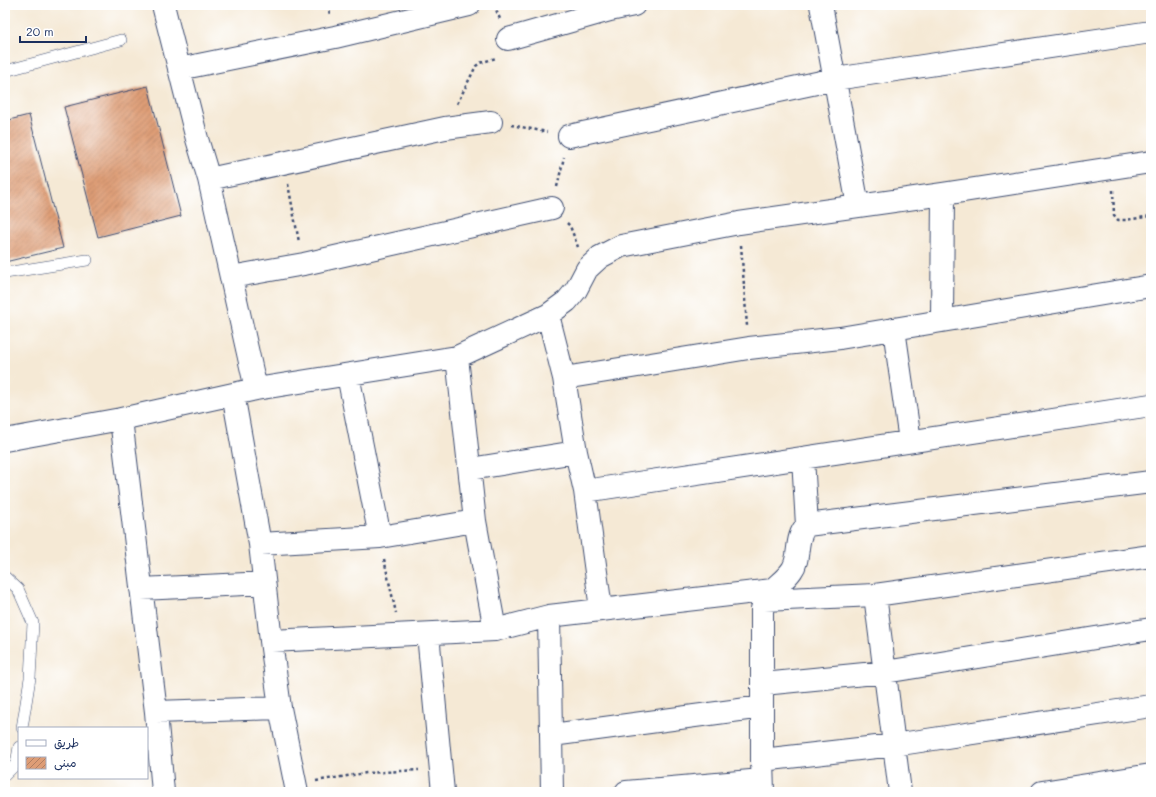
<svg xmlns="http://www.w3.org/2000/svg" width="1156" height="797" font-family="Mali,'Playpen Sans Arabic',sans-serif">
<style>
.building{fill:url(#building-hatch)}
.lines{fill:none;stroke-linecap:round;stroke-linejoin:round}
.service-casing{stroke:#3c4b70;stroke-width:12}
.minor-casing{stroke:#3c4b70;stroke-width:24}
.path{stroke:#3c4b70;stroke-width:2.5;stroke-dasharray:3 3;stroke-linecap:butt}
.service{stroke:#fff;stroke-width:11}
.minor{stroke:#fff;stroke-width:22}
</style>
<defs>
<pattern id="building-hatch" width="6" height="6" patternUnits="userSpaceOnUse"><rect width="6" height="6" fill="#de9d76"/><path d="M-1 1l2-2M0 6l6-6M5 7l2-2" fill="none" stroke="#b38064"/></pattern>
</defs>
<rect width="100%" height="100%" fill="#fff"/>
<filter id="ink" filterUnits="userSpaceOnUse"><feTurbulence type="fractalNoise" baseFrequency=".025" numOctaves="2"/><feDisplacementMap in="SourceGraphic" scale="8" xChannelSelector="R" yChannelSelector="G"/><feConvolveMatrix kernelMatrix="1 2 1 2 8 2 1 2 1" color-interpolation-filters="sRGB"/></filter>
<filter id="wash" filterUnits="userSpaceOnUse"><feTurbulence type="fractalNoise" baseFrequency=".012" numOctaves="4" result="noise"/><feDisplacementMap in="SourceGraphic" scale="16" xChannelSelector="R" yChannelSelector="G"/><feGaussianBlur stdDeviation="0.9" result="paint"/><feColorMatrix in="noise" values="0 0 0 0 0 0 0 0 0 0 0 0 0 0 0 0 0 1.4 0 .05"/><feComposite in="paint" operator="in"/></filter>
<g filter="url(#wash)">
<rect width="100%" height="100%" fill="#f5e9d5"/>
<g id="blocks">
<!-- building -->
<path class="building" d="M148 86 181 216 98 237 64 107Z
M29 115 63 248 5 262V121Z"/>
</g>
</g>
<g filter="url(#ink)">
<use href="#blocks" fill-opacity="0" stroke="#3c4b70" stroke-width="1"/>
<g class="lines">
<defs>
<path id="service" d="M5 71 121 40
M5 273 87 260
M5 577 18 589 33 623 30 678 22 728
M5 775 16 764 19 747"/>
<path id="minor" d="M163 5 197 139 209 179 256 389
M821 5 858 206
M508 39 610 10 634 5
M179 69 335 37 469 5
M569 136 835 79 1151 32
M209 179 445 128 491 122
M231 277 304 264 552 208
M548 315 564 378 576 452 585 491 601 609
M942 320 943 194
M894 329 910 441
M457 357 475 521 495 630
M348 375 380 537
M564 378 749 348 840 338 1151 286
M233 394 260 544 271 641 280 708 297 792
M121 419 156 712 163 792
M5 440 121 419 256 389 457 357 548 315 567 301 576 290 587 269 600 257 621 246 739 223 943 194 1151 162
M803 458 807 525
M470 469 576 452
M585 491 1151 405
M260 544 380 537 475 521
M141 589 264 583
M875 595 900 792
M764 600 875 595 1151 556
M549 616 552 792
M428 634 443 792
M271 641 495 630 549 616 772 590
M763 684 885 672 1151 629
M156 712 280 708
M552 735 762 707
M762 760 894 745 1151 706
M626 792 762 780
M763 792 762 760V609C767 588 782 585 792 570 801 558 794 538 807 525L1151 482
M1042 792 1151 775"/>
</defs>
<!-- service casing -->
<use href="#service" class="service-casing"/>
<!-- minor casing -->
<use href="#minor" class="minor-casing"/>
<!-- path -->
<path class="path" d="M328 5 330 15
M494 5 500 19
M457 104 476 66 480 63 496 58
M511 125 547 132
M288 184 299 242
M557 187 564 157
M1113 190 1114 215 1118 220H1126L1151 216
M567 223 570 226 578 247
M741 245 747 326
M384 559 396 613
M316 781 366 773 419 770"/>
<!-- service -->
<use href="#service" class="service"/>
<!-- minor -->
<use href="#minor" class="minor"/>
</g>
</g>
<!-- margin -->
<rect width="1156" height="797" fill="none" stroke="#fff" stroke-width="20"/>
<!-- legend -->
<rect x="18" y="727" width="130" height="52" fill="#ffffff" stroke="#a4acbf"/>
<rect x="26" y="740" width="20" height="6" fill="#ffffff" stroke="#a4acbf"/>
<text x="54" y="747" font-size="12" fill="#1b2f5e">طريق</text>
<rect x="26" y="757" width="20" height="12" fill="url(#building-hatch)" stroke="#a4acbf"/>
<text x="54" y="767" font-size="12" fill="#1b2f5e">مبنى</text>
<!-- scale -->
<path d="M20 36v6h66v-6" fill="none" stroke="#1b2f5e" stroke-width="2"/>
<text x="26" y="36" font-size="12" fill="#1b2f5e" stroke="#ffffff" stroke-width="3" paint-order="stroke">20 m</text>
</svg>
